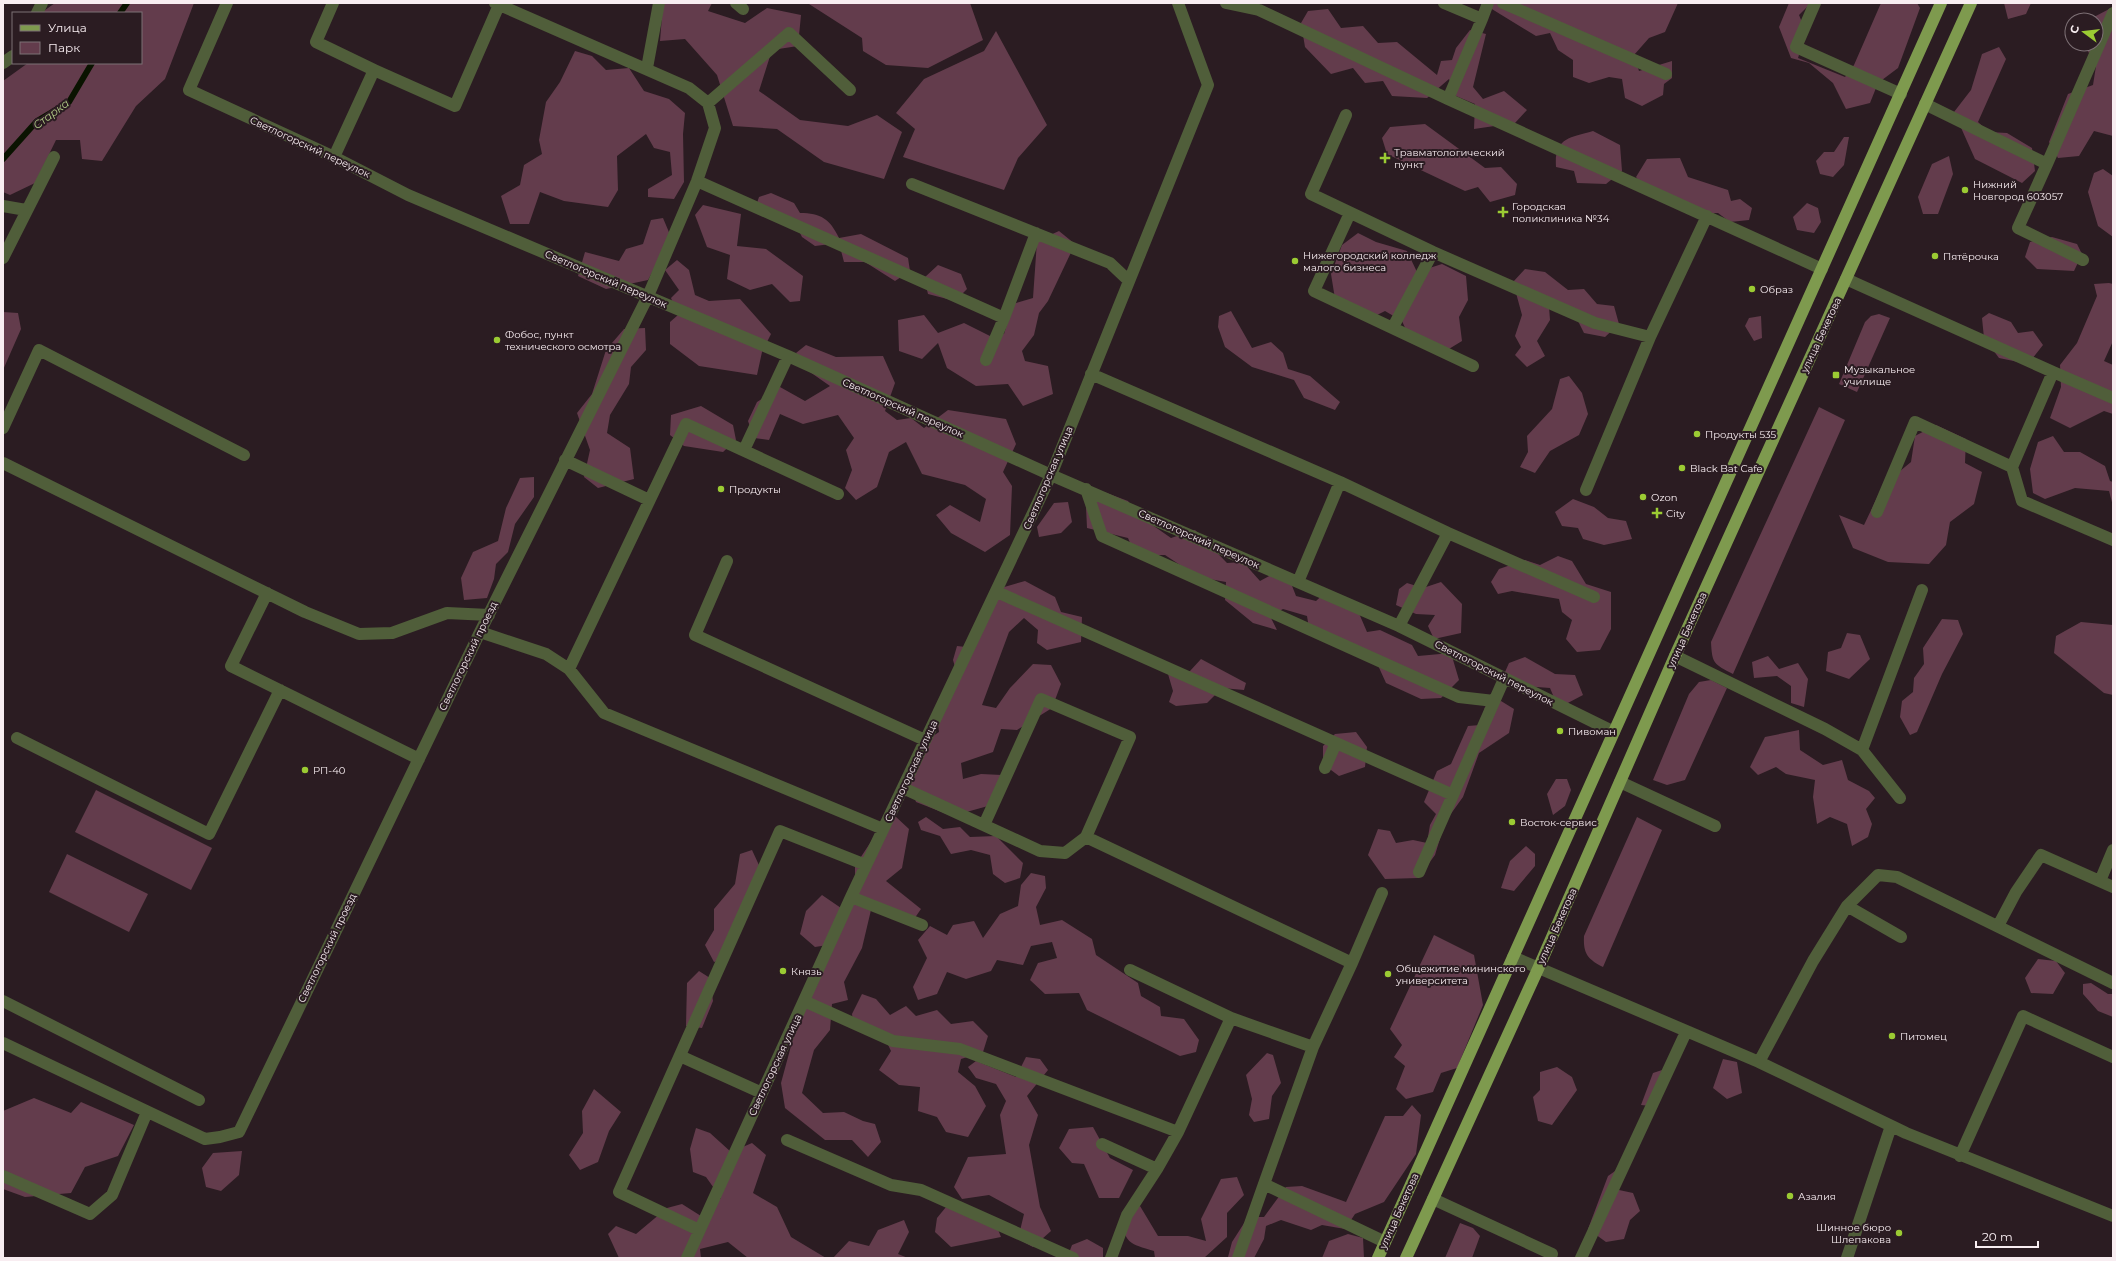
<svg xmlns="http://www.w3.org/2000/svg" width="2116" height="1261" font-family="Montserrat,sans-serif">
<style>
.green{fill:#633c4c}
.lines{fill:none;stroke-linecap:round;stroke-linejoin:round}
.stream{stroke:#0a1300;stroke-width:6}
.minor{stroke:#505e3a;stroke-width:12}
.major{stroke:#7e9a4e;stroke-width:12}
.poi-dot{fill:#9bcb33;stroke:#2b1c22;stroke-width:1.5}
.labels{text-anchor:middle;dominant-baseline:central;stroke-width:4;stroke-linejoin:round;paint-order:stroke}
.street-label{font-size:10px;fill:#f8edf1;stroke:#2b1c22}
.poi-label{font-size:10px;fill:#f8edf1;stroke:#2b1c22;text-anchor:start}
.water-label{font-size:11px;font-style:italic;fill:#b1cd87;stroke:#2b1c22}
</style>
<rect width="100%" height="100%" fill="#2b1c22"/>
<!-- green -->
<path class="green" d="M55 3H194L165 79 136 106 102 161 82 159 80 140H56L35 183 10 195 3 192V81L28 63H141V13H41Z
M663 3H712L708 11 745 23 767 8 801 15 798 46 772 50 759 91 800 120 848 126 877 115 902 132 884 179 824 162 777 129 733 126 717 75 685 39 660 41Z
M970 3 983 40 928 68 886 65 863 51 862 38 809 4Z
M1482 3H1678L1665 32 1649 38 1634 55 1639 71 1672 61V78L1664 84 1663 95 1642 106 1625 98 1622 79 1609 77 1589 83 1573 77V60L1558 50 1550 33 1536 36Z
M1789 3H1811L1799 15 1806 32 1798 58 1845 77 1854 65 1881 3H1917L1920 8 1898 68 1878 83 1870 103 1846 109 1833 83 1809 63 1791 58 1779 27Z
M2004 3H2031L2026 14 2008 19Z
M2113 7V136L2094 131 2079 156 2058 158 2049 142 2068 94 2093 85 2096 66 2084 44H2096V20H2092V18Z
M1328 9 1341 28 1363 26 1378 43 1397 42 1437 75 1441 61 1452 60 1456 48 1470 30 1486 34 1473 87 1483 99 1504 91 1527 110 1515 123 1474 129 1475 104 1456 96 1449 79 1427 98 1392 96 1383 81 1365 83 1353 68 1331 74 1305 47 1301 23 1308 11Z
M996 31 1047 125 1018 158 1004 190 903 157 915 129 896 113 924 79 984 51Z
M1999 47 2006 59 1978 122 1989 132 2007 133 2032 148 2035 171 2022 183 1975 159 1954 112 1971 90 1982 54Z
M575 51 592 56 606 70 629 68 644 91 669 99 685 113 683 134 684 182 674 199 648 197V189L672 175 670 152 654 148 646 134 617 156 618 190 608 207 564 201 540 192 529 224H510L501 196 520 185 524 165 542 154 539 140 546 102 560 82Z
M1425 124 1485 168 1501 167 1517 184 1515 195 1490 202 1478 187 1465 191 1387 154 1382 138 1390 127Z
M1593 131 1620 145 1622 171 1606 184 1577 183 1574 171 1556 167C1554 138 1569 138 1593 131Z
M1844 137H1849L1844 165 1833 177 1820 174 1816 161 1824 152H1834Z
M1949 156 1953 174 1938 214H1923L1918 197 1932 164Z
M1680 158 1688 177 1728 190 1731 201 1740 199 1752 208 1749 220 1730 222 1718 213H1693L1645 190 1636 177 1647 159Z
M2103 169 2113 176V237L2098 226 2088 192 2094 173Z
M771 193 794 203 800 213C821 213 830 219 839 238L861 234 908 258 910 271 895 281 865 262H844L839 243 815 246 802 237 793 219 754 212 759 197Z
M1807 203 1818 208 1821 222 1814 233 1797 230 1793 217Z
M703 205 741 214 737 246 766 249 803 276 800 301 790 302 772 284 750 290 727 279 730 255 707 247 695 215Z
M663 218 671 237 648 280 606 289 578 276 585 252 619 261 626 249 643 244 651 220Z
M1059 231 1075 244 1048 301 1039 313 1034 335 1022 351 1025 361 1048 366 1053 394 1023 406 1008 384 976 386 947 368 938 343 922 359 899 351 898 320 924 315 938 333 964 323 990 336 1004 334 1013 304 1033 298 1037 241Z
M1358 233 1376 242 1407 251 1417 272 1442 264 1466 276 1468 300 1459 317 1462 341 1439 355 1410 339 1402 321 1385 311 1365 321 1336 305 1331 274 1342 245Z
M2052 237 2077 244 2082 254 2074 271 2037 269 2025 257 2030 242Z
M677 260 689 270 695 295 709 301 740 299 771 334 762 352 757 375 699 366 670 344V322L678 315 671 298 679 290 665 270Z
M938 265 961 274 967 289 955 301 928 294 924 278Z
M1525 269 1545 272 1568 290 1584 289 1597 304 1614 306 1619 324 1605 337 1584 333 1571 307H1549L1550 320 1537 341 1545 356 1527 367 1515 355 1521 347 1515 336 1522 315 1513 282Z
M2109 283 2113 284V341L2104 361 2113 365V414L2104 411 2070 428 2050 418 2061 387 2060 365 2077 343 2097 296 2094 284Z
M1231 311 1252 348 1271 342 1283 353 1288 369 1310 376 1340 402 1335 410 1304 398 1294 380 1252 367 1225 347 1218 327 1219 316Z
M3 312 18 313 21 329 3 370Z
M1989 313 2011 322 2018 333 2033 331 2043 345 2028 364 1999 358 1984 338 1982 318Z
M1879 314 1890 318 1857 392 1839 384 1865 322 1871 316Z
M1761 316 1762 338 1754 341 1745 326 1749 318Z
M645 328 646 350 631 367 629 384 610 415 607 433 630 448 634 479 598 488 584 477 590 450 577 413 592 394 606 350 624 329Z
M806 345 836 357 883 356 895 383 885 411 897 420 911 418 924 428 948 410 1006 419 1016 444 1003 472 1012 486 1010 535 985 552 951 533 936 515 950 505 980 522 986 499 965 485 922 474 906 442 889 452 877 487 856 500 845 488 852 470 846 450 854 438 838 415 803 424 780 414 769 440 754 438 748 421 757 402 780 387 805 401 830 386 810 372 796 353Z
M1569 376 1582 393 1588 414 1579 435 1550 451 1535 473 1520 467 1528 452 1527 436 1552 409 1560 379Z
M701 406 733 425 736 440 723 452 684 446 670 435 671 415Z
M1819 407 1845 420 1733 674C1714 664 1712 664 1711 642Z
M1936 425 1966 439 1965 463 1982 472 1974 504 1950 522 1946 545 1929 564 1888 562 1853 548 1839 515 1864 525 1883 485 1911 462 1915 436Z
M2053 436 2064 452H2080L2105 466 2110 481 2113 482V506L2109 491 2075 488 2045 499 2033 493 2030 469 2038 442Z
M534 477V497L515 524 508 552 496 564 494 579 487 598 464 600 461 578 473 552 498 541 506 508 520 478Z
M1104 492 1128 501 1138 515 1171 538 1195 530 1227 563 1243 562 1260 581 1273 574 1289 578 1296 596 1316 601 1328 590 1358 611 1367 632 1380 630 1412 645 1418 656 1451 653 1459 680 1441 698 1421 699 1386 683 1376 661 1310 635 1307 616 1283 609 1270 616 1277 630 1253 623 1225 600 1226 582 1198 577 1165 555H1135L1128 538 1087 528 1086 507Z
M1573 499 1594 507 1608 518 1626 521 1632 539 1604 545 1583 539 1578 528 1562 526 1555 512Z
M1068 502 1072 522 1061 533 1039 537 1037 527 1054 503Z
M1558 556 1572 561 1586 584 1611 592V629L1600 650 1577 652 1566 639 1572 620 1562 612 1559 599 1512 591 1498 594 1491 582 1499 569 1525 560 1540 565Z
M1025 581 1055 597 1061 612 1082 617 1081 642 1047 650 1037 643 1038 630 1024 618 1009 632 982 705 996 708 1010 688 1033 664 1051 665 1061 684 1052 708 1017 730 1001 729 993 752 961 763 963 779 981 774 1002 775 988 806 952 816 916 802 910 782 920 745 939 732 936 708 959 681 953 660 957 646 975 648 994 590Z
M1441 582 1462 604 1461 633 1434 639 1428 626 1435 615 1416 614 1396 605 1399 589 1407 583 1423 588Z
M1942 619 1958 620 1963 634 1942 674 1917 732 1910 735 1900 717 1902 701 1913 692 1914 678 1924 664 1923 648Z
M2081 622 2113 625V695L2104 693 2054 653 2056 636Z
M1847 633 1860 635 1870 659 1849 679 1826 671 1828 652 1841 648Z
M1768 656 1779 669 1798 663 1808 679 1804 707 1791 703V686L1777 676 1754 678 1752 662Z
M1525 657 1555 674 1575 675 1583 695 1564 705 1555 700 1550 688 1524 686 1505 672 1509 663Z
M1201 659 1246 683 1244 690 1222 688 1207 703 1176 706 1169 702 1173 691 1168 674 1190 671Z
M1711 680 1727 688 1685 780 1667 785 1653 780 1689 694 1699 682Z
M1501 701 1514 709 1509 733 1479 753 1463 797 1445 822 1435 855 1418 878 1385 879 1368 855 1378 829 1390 831 1396 843 1413 840 1427 843 1430 825 1436 814 1424 802 1437 771 1451 764 1468 726 1480 725 1485 707Z
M1799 730 1800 750 1823 765 1842 760 1848 780 1869 791 1875 798 1866 809 1872 824 1868 837 1852 846 1847 824 1830 817 1817 824 1813 797 1815 780 1786 774 1776 767 1758 775 1750 767 1765 737Z
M1356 732 1367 747 1365 767 1339 776 1323 764V746L1335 734Z
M1556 779H1567L1571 790 1565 806 1553 815 1547 794Z
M96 790 212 848 191 890 75 832Z
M895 816 909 829 902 868 886 881 921 909 912 922 871 910 862 948 844 982 848 1000 832 1004 830 1030 814 1050 802 1093 823 1113 844 1112 863 1121 875 1124 881 1142 868 1157 852 1140H825L785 1108 781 1083 798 1020 817 985 834 944 815 947 800 934 806 911 822 895 841 908 855 900V866L874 837Z
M926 817 943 829 960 827 970 837 996 836 1023 863 1020 878 1005 883 993 874 990 855 971 850 951 854 940 836 921 830 918 822Z
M1637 817 1662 830 1603 967C1588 959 1583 954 1584 936Z
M1526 846 1535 854V866L1514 891 1501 888 1510 861Z
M752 850 764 876 728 957 714 962 705 945 714 930V909L735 884 740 854Z
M67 854 148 894 129 932 49 892Z
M1031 873 1045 876 1046 888 1036 907 1040 925 1062 920 1092 939 1096 955 1138 983 1141 996 1160 1007 1161 1016 1184 1019 1199 1040 1196 1052 1180 1056 1087 1010 1079 993 1045 994 1030 980 1038 963 1057 958 1052 942 1031 946 1023 965 997 960 991 971 966 979 947 972 937 994 918 1000 913 987 927 958 918 940 930 926 947 935 953 925 974 921 983 938 1000 914 1018 906 1021 885Z
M1434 935 1474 955 1483 1005 1457 1068 1441 1073 1433 1092 1406 1099 1396 1089 1405 1066 1394 1057 1402 1045 1390 1029Z
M2038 959 2056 961 2065 973 2053 994 2031 993 2025 978Z
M699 971 710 978 713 1001 702 1028 686 1026 687 983Z
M2091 983 2108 994H2113V1017L2098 1011 2083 994V984Z
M862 994 876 999 890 1015 906 1006 916 1016 937 1010 951 1024 973 1021 988 1036 983 1052 961 1059 958 1072 975 1086 986 1106 968 1137 946 1132 937 1117 918 1111 920 1087 899 1085 879 1070 891 1051 881 1030 854 1029 852 1014Z
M1267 1053 1273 1055 1281 1083 1272 1096 1269 1119 1254 1122 1249 1115 1252 1099 1246 1075Z
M1026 1057 1040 1059 1048 1070 1027 1096 1038 1115 1029 1145 1040 1207 1051 1231 1033 1247 1018 1239 1024 1214 989 1195 962 1199 954 1187 968 1157 1006 1154 1000 1115 1006 1101 996 1084 976 1078 968 1067 976 1061 1016 1077Z
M1723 1059 1737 1062 1742 1093 1727 1099 1713 1088Z
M1557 1067 1572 1077 1577 1090 1552 1125 1538 1121 1533 1097 1540 1090V1072Z
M1662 1070 1651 1106 1641 1105 1653 1073Z
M594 1089 621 1112 609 1131 598 1162 580 1170 569 1155 583 1133 582 1111Z
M34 1098 71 1113 81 1102 134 1125 118 1156 85 1167 71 1193 25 1197 3 1189V1111Z
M1412 1105 1421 1115 1416 1154 1384 1202 1355 1214 1345 1229 1322 1225 1311 1230 1281 1220 1266 1226 1264 1239 1254 1258H1218L1228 1257 1232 1242 1248 1217H1264L1286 1187 1302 1186 1346 1202 1385 1116H1403Z
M1093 1127 1110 1158 1133 1170 1119 1198H1099L1084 1164 1072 1163 1059 1148 1069 1129Z
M696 1128 710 1133 731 1152 752 1143 766 1155 753 1193 777 1207 791 1237 826 1258H748L728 1242 700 1249 701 1258H619L608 1234 616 1226 636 1234 667 1208 682 1204 701 1216 721 1198 706 1177 693 1172 690 1149Z
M242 1151 239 1175 221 1191 206 1187 202 1168 213 1153Z
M1618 1169 1619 1190 1633 1193 1640 1211 1630 1220 1624 1239 1606 1242 1588 1229 1608 1176Z
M1237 1177 1244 1195 1227 1213V1237L1204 1258H1155L1154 1251C1130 1244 1123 1243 1122 1215L1140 1206 1158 1236H1188L1206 1241 1201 1219 1221 1179Z
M946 1207 997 1227 1001 1237 951 1247 935 1232 937 1218Z
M904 1220 909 1232 898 1254 908 1258H833L849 1241 869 1246 878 1230Z
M1460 1223 1473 1228 1480 1236 1472 1258H1445Z
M1348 1234 1363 1238 1364 1258H1322L1329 1241Z
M1087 1239 1103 1248V1258H1067L1072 1245Z"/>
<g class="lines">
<!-- stream -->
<path class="stream" d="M120 13 127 3
M3 159 37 121 69 102 92 63"/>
<!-- minor -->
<path class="minor" d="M227 3 189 90 334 157 408 195 788 356 1051 475 1399 626 1614 732
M333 3 316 42 374 70 334 157
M736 3 743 9
M1226 3 1259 10 1448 99 1822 269
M1444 3 1482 19 1488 3
M1503 3 1666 74
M1815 3 1796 47 1901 94
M37 13 42 3
M3 63 13 56
M647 68 659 3
M374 70 455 106 499 5
M1448 99 1482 19
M708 103 789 33 850 90
M1925 104 2047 164 2018 228 2083 260
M1346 115 1311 194 1433 252 1595 323 1650 337
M2047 164 2113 13
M697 181 1004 318 1036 233
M912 184 1110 263 1129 281
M3 206 26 210
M1350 213 1314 291 1473 366
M3 258 54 157
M1846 279 2053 372 2012 467 1915 422 1877 512
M1393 327 1433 252
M986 360 1004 318
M2053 372 2113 398
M1091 374 1340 482 1448 533 1594 597
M3 428 39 350 244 455
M744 450 788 356
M565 460 649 500
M3 463 305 612 359 634 392 633 447 613 489 615
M2012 467 2022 501 2113 540
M1086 489 1102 536 1459 697 1494 701
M1586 490 1650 337 1707 216
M727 561 695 635 925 740
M1298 582 1340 482
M997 592 1453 795
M267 593 231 666 419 759
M1399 626 1448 533
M480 632 546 654 569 669 604 713 883 829
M1675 656 1825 729 1862 750 1900 798
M569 669 686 424 838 494
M17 738 209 834 280 690
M1862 750 1922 590
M1325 768 1336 743
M1620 782 1715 826
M903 788 1040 851 1065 853 1086 837 1352 963 1313 1047 1264 1184
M984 825 1041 699 1130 737 1086 837
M1419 872 1504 679
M2100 881 2113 850
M851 897 922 925
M1847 906 1901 937
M1998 926 2016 892 2041 855 2113 887
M1513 957 1759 1062 1906 1133 2113 1216
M1352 963 1382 893
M3 1001 199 1100
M804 1001 893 1041 960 1049 1178 1132
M1231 1018 1313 1047
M3 1043 205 1139 220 1137 239 1132 480 632 648 296 697 181 715 128 708 103 689 88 495 3
M680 1056 762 1093
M1759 1062 1813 961 1847 906 1878 875 1897 877 2113 983
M787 1140 891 1185 921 1190 1073 1258
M1102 1144 1157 1169
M1960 1156 2023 1016 2113 1057
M3 1176 90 1214 112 1195 147 1112
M1433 1199 1552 1254 1550 1258
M699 1230 619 1192 780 831 866 865
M687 1258 851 897 1051 475 1208 85 1178 3
M1111 1258 1127 1215 1157 1169 1178 1132 1231 1018 1130 970
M1238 1258 1264 1184 1385 1242
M1581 1258 1686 1032
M1847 1258 1891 1126"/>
<!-- major -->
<path class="major" d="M1378 1258 1941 3
M1406 1258 1538 969 1675 656 1971 3"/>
</g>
<!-- markers -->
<g class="poi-dot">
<path d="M1383 152h4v4h4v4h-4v4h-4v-4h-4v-4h4z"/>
<circle cx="1965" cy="190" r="4"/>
<path d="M1501 206h4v4h4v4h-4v4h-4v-4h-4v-4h4z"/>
<circle cx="1935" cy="256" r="4"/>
<circle cx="1295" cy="261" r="4"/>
<circle cx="1752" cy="289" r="4"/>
<circle cx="497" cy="340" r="4"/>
<rect x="1832" y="371" width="8" height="8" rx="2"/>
<circle cx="1697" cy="434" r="4"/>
<circle cx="1682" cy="468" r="4"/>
<circle cx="721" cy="489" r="4"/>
<circle cx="1643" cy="497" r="4"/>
<path d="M1655 507h4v4h4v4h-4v4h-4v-4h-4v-4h4z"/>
<circle cx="1560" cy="731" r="4"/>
<circle cx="305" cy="770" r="4"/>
<circle cx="1512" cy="822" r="4"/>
<circle cx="783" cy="971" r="4"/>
<circle cx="1388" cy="974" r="4"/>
<circle cx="1892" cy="1036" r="4"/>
<circle cx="1790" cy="1196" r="4"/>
<circle cx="1899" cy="1233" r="4"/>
</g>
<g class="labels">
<!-- street labels -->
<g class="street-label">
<text transform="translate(310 147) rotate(25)">Светлогорский переулок</text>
<text transform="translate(606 279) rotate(23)">Светлогорский переулок</text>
<text transform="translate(1821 335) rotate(-65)">улица Бекетова</text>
<text transform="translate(903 408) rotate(24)">Светлогорский переулок</text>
<text transform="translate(1048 478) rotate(-67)">Светлогорская улица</text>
<text transform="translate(1199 539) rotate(24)">Светлогорский переулок</text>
<text transform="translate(1687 630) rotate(-66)">улица Бекетова</text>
<text transform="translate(468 656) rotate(-64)">Светлогорский проезд</text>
<text transform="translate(1494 673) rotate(27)">Светлогорский переулок</text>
<text transform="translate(911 771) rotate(-65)">Светлогорская улица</text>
<text transform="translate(1557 926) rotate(-66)">улица Бекетова</text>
<text transform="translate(327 948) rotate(-64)">Светлогорский проезд</text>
<text transform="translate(775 1065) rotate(-65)">Светлогорская улица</text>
<text transform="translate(1399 1211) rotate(-66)">улица Бекетова</text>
</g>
<!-- poi labels -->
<g class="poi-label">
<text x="1394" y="152">Травматологический<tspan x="1394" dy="12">пункт</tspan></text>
<text x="1973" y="184">Нижний<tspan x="1973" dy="12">Новгород 603057</tspan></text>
<text x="1512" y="206">Городская<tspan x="1512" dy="12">поликлиника №34</tspan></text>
<text x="1303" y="255">Нижегородский колледж<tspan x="1303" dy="12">малого бизнеса</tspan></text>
<text x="1943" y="256">Пятёрочка</text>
<text x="1760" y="289">Образ</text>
<text x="505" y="334">Фобос, пункт<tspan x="505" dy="12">технического осмотра</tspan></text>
<text x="1844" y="369">Музыкальное<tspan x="1844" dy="12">училище</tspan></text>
<text x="1705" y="434">Продукты 535</text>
<text x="1690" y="468">Black Bat Cafe</text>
<text x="729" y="489">Продукты</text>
<text x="1651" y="497">Ozon</text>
<text x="1666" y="513">City</text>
<text x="1568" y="731">Пивоман</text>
<text x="313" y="770">РП-40</text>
<text x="1520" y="822">Восток-сервис</text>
<text x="1396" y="968">Общежитие мининского<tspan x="1396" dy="12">университета</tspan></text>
<text x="791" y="971">Князь</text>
<text x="1900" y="1036">Питомец</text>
<text x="1798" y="1196">Азалия</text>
<text x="1891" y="1227" text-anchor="end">Шинное бюро<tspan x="1891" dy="12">Шлепакова</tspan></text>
</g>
<!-- water labels -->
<g class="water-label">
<text transform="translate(51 114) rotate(-37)">Старка</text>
</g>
</g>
<!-- border -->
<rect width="2116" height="1261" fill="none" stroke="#f8edf1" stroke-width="8"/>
<!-- legend -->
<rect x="12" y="12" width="130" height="52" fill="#2b1c22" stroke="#7d7075"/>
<rect x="20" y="25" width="20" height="6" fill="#7e9a4e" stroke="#7d7075"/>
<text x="48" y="32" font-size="12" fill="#f8edf1">Улица</text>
<rect x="20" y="42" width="20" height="12" fill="#633c4c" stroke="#7d7075"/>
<text x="48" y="52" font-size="12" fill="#f8edf1">Парк</text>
<!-- north arrow -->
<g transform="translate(2084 32) rotate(285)"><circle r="19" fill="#2b1c22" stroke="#7d7075"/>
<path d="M0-3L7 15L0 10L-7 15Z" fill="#9bcb33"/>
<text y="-6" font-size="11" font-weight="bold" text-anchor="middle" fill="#f8edf1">С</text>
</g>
<!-- scale -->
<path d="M1976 1241v6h62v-6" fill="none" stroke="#f8edf1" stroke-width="2"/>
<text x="1982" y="1241" font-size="12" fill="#f8edf1" stroke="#2b1c22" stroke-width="3" paint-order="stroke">20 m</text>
</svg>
